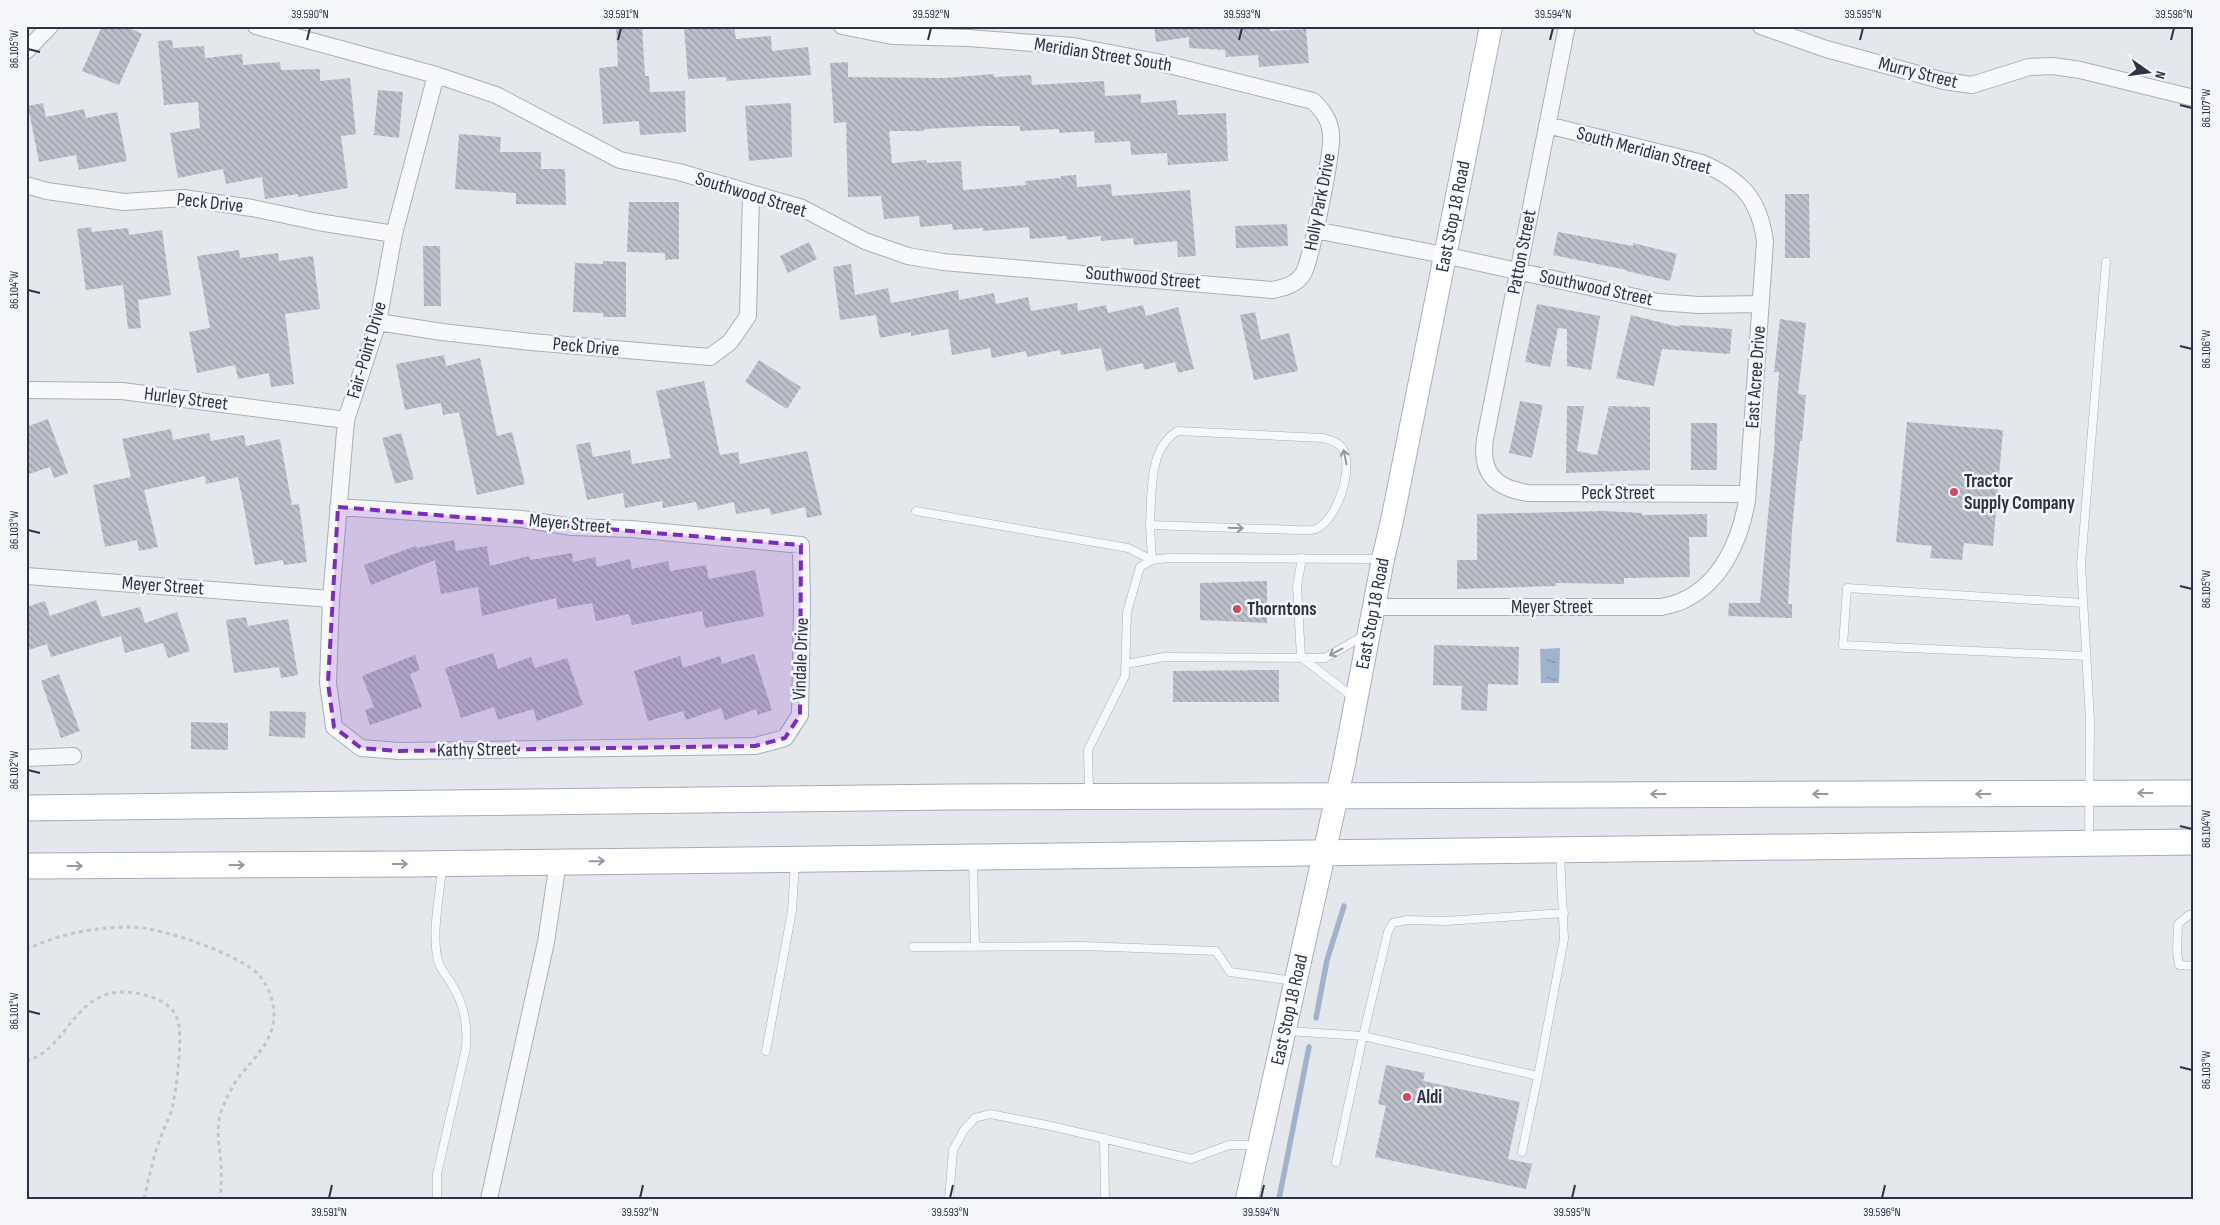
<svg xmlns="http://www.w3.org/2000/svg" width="2220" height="1225" font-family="'Sofia Sans Condensed',sans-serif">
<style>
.water{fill:url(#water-ripples)}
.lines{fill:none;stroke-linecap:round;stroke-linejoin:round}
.stream{stroke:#9fb4cc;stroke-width:5.5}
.building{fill:url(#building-back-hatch)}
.lane-casing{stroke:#a9aeb7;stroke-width:9}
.street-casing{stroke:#a9aeb7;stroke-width:18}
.secondary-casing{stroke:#a9aeb7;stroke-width:24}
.primary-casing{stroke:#a3abb8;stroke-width:27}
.path{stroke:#c2c5cb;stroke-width:3;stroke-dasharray:4 4;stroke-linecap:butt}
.lane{stroke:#f7f8fa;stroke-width:8}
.street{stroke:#f7f8fa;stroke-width:16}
.secondary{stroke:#fff;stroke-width:22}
.primary{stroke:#fff;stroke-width:25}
.oneway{stroke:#9196a0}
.oneway2{stroke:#959aa2}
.marked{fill:#7b2cbf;fill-opacity:0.2;stroke:#7b2cbf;stroke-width:4;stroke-dasharray:10 6;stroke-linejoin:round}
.ticks{fill:none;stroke:#2b3445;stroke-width:2}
.poi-dot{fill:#d1495b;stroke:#f4f6f9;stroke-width:2}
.labels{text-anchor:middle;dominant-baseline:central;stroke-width:5;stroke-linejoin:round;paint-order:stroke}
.street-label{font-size:19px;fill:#2b3445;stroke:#f4f6f9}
.poi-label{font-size:19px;font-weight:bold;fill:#2b3445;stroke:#f4f6f9;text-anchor:start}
.neatline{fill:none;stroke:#2b3445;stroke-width:2}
.ticks-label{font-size:12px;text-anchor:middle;fill:#2b3445}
</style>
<defs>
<pattern id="water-ripples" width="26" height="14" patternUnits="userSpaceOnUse" patternTransform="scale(1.25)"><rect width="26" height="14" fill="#9fb4cc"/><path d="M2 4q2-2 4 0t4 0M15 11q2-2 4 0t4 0" fill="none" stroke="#8293a7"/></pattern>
<pattern id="building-back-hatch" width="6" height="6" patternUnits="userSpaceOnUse" patternTransform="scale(1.25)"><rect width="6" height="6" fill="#bbc0ca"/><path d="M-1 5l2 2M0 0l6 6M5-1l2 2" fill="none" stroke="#989da6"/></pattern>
</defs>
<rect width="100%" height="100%" fill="#e4e7ec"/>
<!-- water -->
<path class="water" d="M1560 648 1559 683H1541L1540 649Z"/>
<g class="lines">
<!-- stream -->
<path class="stream" d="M1316 1018 1327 960 1344 906
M1279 1199 1309 1047"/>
</g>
<!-- building -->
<path class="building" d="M102 26H125L142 34 119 85 82 71Z
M616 26H642L645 76H649L650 92 685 91 686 132 640 135 639 121 603 124 599 68 618 66Z
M684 26H734L736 39 771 36 772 51 808 47 811 75 727 81 726 77 688 79Z
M1154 26H1270V31L1306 29 1309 63 1259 67 1258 55 1226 57 1225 50 1189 48V37L1156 42Z
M172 40 173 48 204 46 205 58 242 54 243 65 280 62 281 70 320 69V81L350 78 356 134 341 136 348 188 298 197V194L265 199 262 177 226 184 223 169 178 178 170 133 200 128 198 102 164 105 158 41Z
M848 62V77L945 78 994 74V77L1031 75 1032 85 1104 81 1105 96 1141 94V103L1176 100 1178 115 1226 113 1228 161 1168 165 1167 153 1131 155 1130 141 1095 143 1094 131 1059 133V129L1020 131V126H983L924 129V131H889L892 163 926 160 927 163 961 161 963 190 1026 185 1025 181 1061 178V176L1076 175 1077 187 1111 184 1112 196 1190 190 1196 256 1178 257 1177 241 1134 245 1133 238 1101 241V236L1067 240 1066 236 1030 239 1029 227 983 231V228L953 230 952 224 920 227 919 216 884 219 881 196 848 197 846 122 834 123 830 63Z
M378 90 403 92 399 138 374 135Z
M43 103 46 117 84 109 86 118 117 112 127 161 79 170 76 155 39 162 28 106Z
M791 103 792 157 749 161 745 106Z
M459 134 501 137 500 152H541V169H565L566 205 516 204V193L455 189Z
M1785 194H1809L1810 258H1785Z
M629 202H679V259L665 260V253L627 252Z
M1287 224 1288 246 1236 248 1235 226Z
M91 227 92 232 128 228 129 235 162 230 171 295 138 300 141 328 128 329 123 285 86 290 77 229Z
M1558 232 1633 246V243L1677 254 1670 281 1627 271V270L1553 255Z
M809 242 817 259 788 273 780 256Z
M423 246H440L441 306H424Z
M239 250 240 258 278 253 279 261 313 256 320 309 285 314 294 384 271 387 269 373 238 379 235 365 197 373 189 332 210 328 197 256Z
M603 261 626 262V317H603V313L573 312 575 263 603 264Z
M851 264 855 295 888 288 891 303 958 290 959 300 994 293 996 304 1028 297 1031 311 1077 303 1078 311 1106 305 1108 313 1143 305 1146 316 1178 307 1194 369 1178 373 1175 362 1144 370 1143 363 1106 371 1101 348 1061 355 1060 350 1027 357 1026 351 992 358 990 348 952 355 948 329 911 336V332L880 338 876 315 840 320 833 267Z
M1537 304 1600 316 1591 370 1567 366V329L1558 328 1550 367 1525 362Z
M1255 312 1261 340 1289 333 1298 371 1254 380 1240 315Z
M1631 315 1679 327V325L1732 329 1730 354 1662 349 1654 386 1616 378Z
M1780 319 1806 323 1798 394 1806 395 1802 441H1800L1792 530 1788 604H1792V618L1728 616 1729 603H1760L1775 439H1774L1779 372H1774Z
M444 355 446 366 480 358 497 436 512 432 525 484 477 495 459 412 443 415 441 403 405 410 396 364Z
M759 360 801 387 787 409 745 382Z
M704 381 720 455 738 452 740 464 807 451 822 515 807 518 805 507 771 515 769 508 736 514 734 502 698 510 696 502 663 508 662 501 625 508 623 493 587 500 576 445 590 442 593 457 630 450 632 464 671 458 656 391Z
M1520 401 1543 405 1532 458 1509 453Z
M1567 406H1584L1577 451 1597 455 1609 406 1650 407V470L1566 473Z
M48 419 68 473 54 478 50 467 26 475V427Z
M1907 422 2003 430 1993 546 1964 543 1962 560 1930 558 1932 546 1896 542Z
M1691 423H1717V470H1691Z
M171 429 173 440 209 433 211 441 244 435 246 446 280 439 292 505 299 504 307 562 284 565 283 560 255 565 238 477 206 484 205 476 144 490 158 547 139 551 137 540 105 547 93 485 131 477 122 439Z
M401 433 414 479 395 484 382 438Z
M1603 511 1642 513V515L1707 514V537H1689L1690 577 1624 578V584L1556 583V586L1457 589V560H1477V514Z
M454 540 456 551 487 546 490 566 529 556 530 560 572 553 573 562 595 557 597 567 630 559 632 569 668 561 670 571 706 565 709 579 755 570 764 616 705 628 702 611 632 625 629 614 596 621 592 603 558 609 556 598 482 616 478 587 441 594 435 560 371 585 364 565 416 546 417 548Z
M1267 581V623L1200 620V583Z
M96 600 102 617 140 607 145 623 177 612 190 651 168 658 163 643 125 653 121 636 51 657 47 644 26 651V607L45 601 50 616Z
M246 617 248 626 288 619 298 675 281 678 279 667 234 673 226 620Z
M1434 645 1519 647 1518 685 1488 684 1487 711 1461 710 1462 686 1433 685Z
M493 653 498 669 531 657 535 668 567 658 583 705 537 721 533 709 498 720 494 707 461 718 445 668Z
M754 654 772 710 758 715 756 709 725 720 721 708 686 720 683 711 648 721 634 671 680 656 683 668 720 656 722 664Z
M415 655 420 670 410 674 422 707 370 725 365 710 374 707 362 676Z
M1279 670V702H1173V671Z
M59 674 80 731 61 738 41 681Z
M270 711 306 712 305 738 269 736Z
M191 722 228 723V750L191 749Z
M1386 1065 1425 1073 1423 1081 1520 1102 1508 1159 1532 1164 1526 1189 1375 1157 1386 1106 1378 1104Z"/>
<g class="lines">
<defs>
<path id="lane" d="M916 511 1128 548 1152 560 1150 525 1296 530C1303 530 1310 531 1316 529 1337 520 1354 469 1343 449 1339 442 1330 440 1323 438L1178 431C1148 447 1152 494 1150 525
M1302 558 1297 586 1301 657 1353 697
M2083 603 1847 588 1843 645 2086 656
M1126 664 1164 657 1325 658 1365 635
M1089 792 1088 750 1125 676 1127 612 1140 567 1152 560 1168 558 1381 559
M2089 839 2090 720 2081 564 2106 262
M973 860 975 947
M2194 915H2189L2178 924 2177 952 2179 965 2194 966
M913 947 1083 946 1216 951 1230 972 1294 981
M1287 1031 1363 1036 1538 1076 1564 939 1560 853
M766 1051 792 911 795 862
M1104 1138 1105 1199
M1522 1152 1538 1076
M1336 1162 1363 1036 1388 932 1393 923 1407 920 1446 921 1564 913
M437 1199V1174L466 1048C468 1024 464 1003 451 983 445 974 438 966 437 956 432 930 440 895 442 868
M949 1199 953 1150 964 1130 975 1118 990 1114 1051 1126 1191 1159 1229 1145H1257"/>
<path id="street" d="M256 26 436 75 496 95 620 160 679 172 802 208 865 241 908 256 943 262 1273 290C1285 287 1296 285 1303 274 1311 261 1333 150 1331 134 1330 120 1323 111 1313 101L1157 62 1073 46 968 38 892 36 842 26
M1567 26 1485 439C1480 473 1495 488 1528 493L1747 494
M1761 26 1826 49 1944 81 1972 85 2029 67 2053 66 2080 70 2194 98
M26 51 50 26
M26 185 47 191 124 202 183 198 252 208 318 222 394 234
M1315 230 1444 255 1658 302 1699 305 1761 304
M378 322 442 332 531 342 710 357 730 342 748 316 751 194
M26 390 122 391 346 420
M338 507 522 519 572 527 631 529 801 545 802 607 800 715 785 738 755 746 399 751 361 748 334 727 328 683 331 599 346 420 378 322 394 234 436 75
M26 576 331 599
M1374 607H1661C1669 605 1677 604 1684 600 1722 582 1740 540 1747 501L1765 241C1759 198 1741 180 1702 163L1547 125
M26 758 73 756
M489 1199 546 942 558 862"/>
<g id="secondary">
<path id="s1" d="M1247 1199 1344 764 1383 559 1393 516 1491 26"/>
</g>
<path id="primary" d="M26 808 953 797 2194 793
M26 866 412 864 2194 842"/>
</defs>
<!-- lane casing -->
<use href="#lane" class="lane-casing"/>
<!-- street casing -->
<use href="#street" class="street-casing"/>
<!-- secondary casing -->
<use href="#secondary" class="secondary-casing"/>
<!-- primary casing -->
<use href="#primary" class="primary-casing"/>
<!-- path -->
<path class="path" d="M26 950C59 933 96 927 133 927 163 928 239 954 259 975 268 986 274 1000 274 1014 274 1043 252 1059 236 1081 230 1091 225 1101 221 1112 215 1130 220 1147 221 1165 222 1176 221 1187 220 1199
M26 1061C61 1051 69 1012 100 997 115 990 132 991 148 996 160 999 172 1006 177 1018 184 1033 176 1095 171 1112 166 1125 160 1137 156 1151 151 1167 148 1183 144 1199"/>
<!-- lane -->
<use href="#lane" class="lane"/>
<!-- street -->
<use href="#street" class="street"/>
<!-- secondary -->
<use href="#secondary" class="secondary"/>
<!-- primary -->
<use href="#primary" class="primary"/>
</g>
<!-- one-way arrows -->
<defs><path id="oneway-shaft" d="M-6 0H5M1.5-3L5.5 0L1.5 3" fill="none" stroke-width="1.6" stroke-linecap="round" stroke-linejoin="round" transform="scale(1.25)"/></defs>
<g class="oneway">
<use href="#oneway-shaft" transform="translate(1345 457) rotate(-102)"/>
<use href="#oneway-shaft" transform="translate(1236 528) rotate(2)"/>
<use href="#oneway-shaft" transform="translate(1336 652) rotate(152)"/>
</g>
<g class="oneway2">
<use href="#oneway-shaft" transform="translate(2145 793) rotate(180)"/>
<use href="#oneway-shaft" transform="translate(1658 794) rotate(-180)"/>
<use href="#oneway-shaft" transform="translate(1820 794) rotate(180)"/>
<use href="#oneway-shaft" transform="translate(1983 794) rotate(180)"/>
<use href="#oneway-shaft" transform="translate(597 861) rotate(-1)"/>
<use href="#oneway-shaft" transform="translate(400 864)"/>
<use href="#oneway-shaft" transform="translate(237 865)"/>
<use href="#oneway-shaft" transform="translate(75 866)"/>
</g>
<!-- marked area -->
<path class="marked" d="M338 507 801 545 800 715 785 738 755 746 399 751 361 748 334 727 328 683Z"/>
<!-- ticks -->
<path class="ticks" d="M307 40 310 28M618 40 621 28M928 40 931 28M1239 40 1242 28M1550 40 1553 28M1860 40 1863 28M2171 40 2174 28M28 49 40 52M2180 105 2192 108M28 290 40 293M2180 346 2192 349M28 530 40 533M2180 586 2192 589M28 770 40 773M2180 826 2192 829M28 1011 40 1014M2180 1067 2192 1070M329 1198 332 1185M640 1198 643 1185M950 1198 953 1185M1261 1198 1264 1185M1572 1198 1575 1185M1882 1198 1885 1185"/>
<!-- markers -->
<g class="poi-dot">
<circle cx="1954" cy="492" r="5"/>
<circle cx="1237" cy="609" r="5"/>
<circle cx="1407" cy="1097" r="5"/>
</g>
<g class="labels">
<!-- street labels -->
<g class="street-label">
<text transform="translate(1103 55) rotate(9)">Meridian Street South</text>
<text transform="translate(1918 73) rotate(14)">Murry Street</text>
<text transform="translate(1644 151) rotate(15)">South Meridian Street</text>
<text transform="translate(751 195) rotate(17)">Southwood Street</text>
<text transform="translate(1320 202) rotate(-79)">Holly Park Drive</text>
<text transform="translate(210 203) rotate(6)">Peck Drive</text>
<text stroke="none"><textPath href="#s1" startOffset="1004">East Stop 18 Road</textPath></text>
<text transform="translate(1522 252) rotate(-79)">Patton Street</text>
<text transform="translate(1143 278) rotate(5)">Southwood Street</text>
<text transform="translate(1596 288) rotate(12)">Southwood Street</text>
<text transform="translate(586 347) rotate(5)">Peck Drive</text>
<text transform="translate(367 350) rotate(-74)">Fair-Point Drive</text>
<text transform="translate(1756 377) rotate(-86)">East Acree Drive</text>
<text transform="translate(186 399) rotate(7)">Hurley Street</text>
<text x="1618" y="493">Peck Street</text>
<text transform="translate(570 524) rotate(5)">Meyer Street</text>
<text transform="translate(163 586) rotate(4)">Meyer Street</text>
<text x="1552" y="607">Meyer Street</text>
<text stroke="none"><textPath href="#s1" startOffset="599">East Stop 18 Road</textPath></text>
<text transform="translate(801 659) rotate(-88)">Vindale Drive</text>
<text transform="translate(477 750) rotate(-1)">Kathy Street</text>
<text stroke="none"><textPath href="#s1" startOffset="194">East Stop 18 Road</textPath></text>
</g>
<!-- poi labels -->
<g class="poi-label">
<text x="1964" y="481">Tractor<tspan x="1964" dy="22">Supply Company</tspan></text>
<text x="1247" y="609">Thorntons</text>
<text x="1417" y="1097">Aldi</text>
</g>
</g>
<!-- border -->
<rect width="2220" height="1225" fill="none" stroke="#f4f6f9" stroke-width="55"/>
<!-- north arrow -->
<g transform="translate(2148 72) rotate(104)" stroke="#f4f6f9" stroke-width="4" paint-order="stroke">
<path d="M0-4L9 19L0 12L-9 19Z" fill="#2b3445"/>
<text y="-8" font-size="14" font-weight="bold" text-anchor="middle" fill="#2b3445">N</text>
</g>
<rect x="28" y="28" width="2164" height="1170" class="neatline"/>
<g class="ticks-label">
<text x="310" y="18">39.590°N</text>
<text x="621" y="18">39.591°N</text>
<text x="931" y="18">39.592°N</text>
<text x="1242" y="18">39.593°N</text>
<text x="1553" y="18">39.594°N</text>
<text x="1863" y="18">39.595°N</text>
<text x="2174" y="18">39.596°N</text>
<text transform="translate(14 49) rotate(-90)" y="4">86.105°W</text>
<text transform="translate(2206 108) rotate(-90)" y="4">86.107°W</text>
<text transform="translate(14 290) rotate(-90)" y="4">86.104°W</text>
<text transform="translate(2206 349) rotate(-90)" y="4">86.106°W</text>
<text transform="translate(14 530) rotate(-90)" y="4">86.103°W</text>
<text transform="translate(2206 589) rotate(-90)" y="4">86.105°W</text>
<text transform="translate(14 770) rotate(-90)" y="4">86.102°W</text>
<text transform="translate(2206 829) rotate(-90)" y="4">86.104°W</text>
<text transform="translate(14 1011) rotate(-90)" y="4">86.101°W</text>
<text transform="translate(2206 1070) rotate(-90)" y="4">86.103°W</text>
<text x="329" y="1216">39.591°N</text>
<text x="640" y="1216">39.592°N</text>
<text x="950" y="1216">39.593°N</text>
<text x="1261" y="1216">39.594°N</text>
<text x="1572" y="1216">39.595°N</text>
<text x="1882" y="1216">39.596°N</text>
</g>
</svg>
